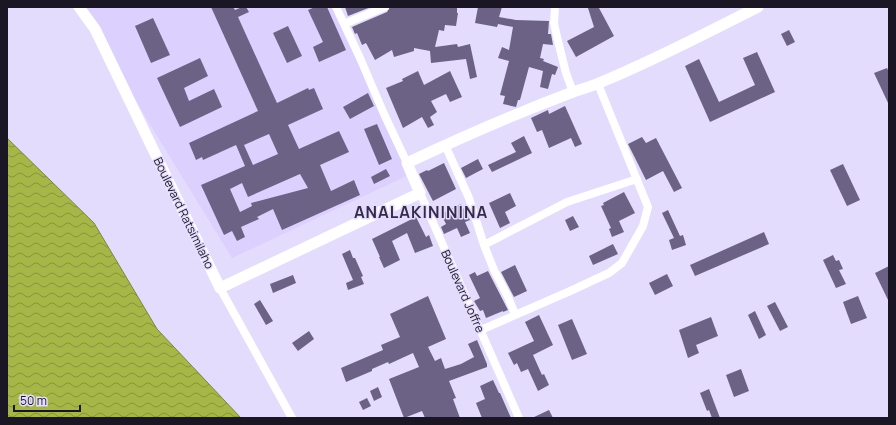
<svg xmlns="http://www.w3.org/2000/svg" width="896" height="425" font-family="Manrope,sans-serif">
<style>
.built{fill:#dcd0ff}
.water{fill:url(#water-waves);stroke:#7d873c}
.building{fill:#6b6285;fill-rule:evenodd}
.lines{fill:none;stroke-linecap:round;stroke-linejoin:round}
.street{stroke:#fff;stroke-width:8}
.secondary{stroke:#fff;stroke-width:11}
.labels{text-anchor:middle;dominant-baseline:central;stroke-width:3;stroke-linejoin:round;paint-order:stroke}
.street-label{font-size:12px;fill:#1a1624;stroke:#e4dcfc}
.district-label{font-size:16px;font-weight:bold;letter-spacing:1px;fill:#342a49;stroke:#e4dcfc}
</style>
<defs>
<pattern id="water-waves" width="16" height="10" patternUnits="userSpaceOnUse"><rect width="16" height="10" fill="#a7b747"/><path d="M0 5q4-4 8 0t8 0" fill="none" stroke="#87943b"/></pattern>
</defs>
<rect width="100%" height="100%" fill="#e4dcfc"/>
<!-- built -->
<path class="built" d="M78 7H338L415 172 232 258Z"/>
<!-- water -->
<path class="water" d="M7 138 94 223 157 329 241 418H7Z"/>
<!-- building -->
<path class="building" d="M211 7H233L235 10 242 7H246L249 12 238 17 277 103 308 88 309 90 314 88 323 109 288 125 299 149 339 131 349 152 320 165 331 191 354 180 360 195 282 230 273 209 257 217 259 219 241 227 245 237 237 241 232 231 224 235 201 185 245 166 236 145 203 160 202 157 196 160 189 143 258 111ZM269 134 278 154 253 165 244 145ZM300 174 308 188 251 203 252 206 240 212 230 189 242 183 248 197Z
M315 7H327L346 50 319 62 313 47 323 42 308 10Z
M345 7H371L348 16Z
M390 7H457V13H458L456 26 445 25 444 31 439 30 435 47 457 44 458 47 470 44 477 77 470 79 466 59 431 63 430 51 414 48V51L394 57 392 50 375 60 366 43 362 45 357 33 355 34 352 27 387 12Z
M478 7H502L499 17 516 20 549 21 548 34H551L553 45 543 44 540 58 544 59 543 61 558 67 555 75 552 74 548 89 540 87 543 71 529 67 520 100H518L516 107 503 104 505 96 500 95 509 61 498 58 502 47 509 50 513 27 498 24 497 27 475 23Z
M588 8H599L614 36 576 57 567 41 594 27Z
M153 18 170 55 151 63 135 26Z
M288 26 302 56 287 63 273 33Z
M789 30 795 42 787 46 781 34Z
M757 52 775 92 710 122 685 66 699 59 719 102 755 85 743 58Z
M200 58 208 76 184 88 189 101 214 89 222 107 180 127 157 78Z
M887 68 889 72V105L874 73Z
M418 71 424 85 450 71 462 97 450 102 446 94 431 101 437 112 430 117 434 125 428 128 422 117 403 128 386 88 403 81 402 79Z
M368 93 374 106 350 119 343 107Z
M565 106 582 144 575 147 571 138 549 148 542 130 537 132 531 118 548 110 549 114Z
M377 124 392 159 379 165 364 129Z
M524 136 532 153 492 172 488 165 516 152 511 143Z
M642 137 646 143 656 138 682 188 674 192 663 171 646 180 628 144Z
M478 159 483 169 466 178 461 168Z
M444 163 456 189 433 201 419 174 427 170 428 171Z
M843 164 860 200 847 206 830 170Z
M386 169 390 176 374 184 371 177Z
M624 192 635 213 619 221 624 232 612 237 609 229 611 228 601 206 604 205 603 203Z
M510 193 516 206 505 212 510 223 500 228 489 203Z
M461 204 470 220 465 222 470 233 461 237 457 228 444 234 441 227 446 224 441 214Z
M668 210 680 236 683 235 686 245 672 250 669 240 674 238 662 213Z
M573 216 579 227 570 231 565 220Z
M416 217 426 237 429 235 433 246 415 253 407 233 392 241 400 260 384 268 379 257H380L372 239Z
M764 232 769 244 695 276 690 265Z
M613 244 618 254 593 265 589 256Z
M350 250 353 258H355L363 276 361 277 364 284 348 290 346 283 353 280 342 254Z
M833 255 836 261 839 260 843 269 839 270 846 284 836 288 823 260Z
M515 265 527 291 514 297 501 272Z
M889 266V302L875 273Z
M488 271 508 310 503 312V311L486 318 483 310 480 311 474 301 480 298 469 275 475 272 477 276Z
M667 274 673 286 655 295 649 283Z
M293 275 296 283 273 293 270 284Z
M428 296 446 339 428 347 435 361 441 358 445 369 461 364 474 357 468 344 477 340 487 364V367L449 381 456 398 453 399 460 418H425L422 411 404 418 389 379 419 367 413 353 389 364 388 362 372 369V371L346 382 341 368 383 350 381 345 400 337 390 314Z
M858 296 867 318 851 324 843 302Z
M260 300 273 321 266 325 254 304Z
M775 302 788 327 780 331 767 306Z
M755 311 766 335 759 339 748 315Z
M539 315 553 345 533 355 542 375 544 374 549 385 538 391 528 369 521 372 517 363 514 365 508 353 534 341 525 322Z
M711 317 718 336 696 345 699 353 688 358 679 330Z
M572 319 587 354 572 360 558 325Z
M309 331 314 339 298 351 292 343Z
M741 369 749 391 734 397 726 375Z
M493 380 499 393H500L511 418H482L476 403 485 399 480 386Z
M378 387 382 397 374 401 370 391Z
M709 389 720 418H712L709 410 707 411 700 393Z
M367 398 371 406 363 410 359 402Z
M549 410 553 418H532Z"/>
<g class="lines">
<!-- street -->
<path class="street" d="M336 7 360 58 384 114 407 163
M555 7 554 23 557 37 566 73 573 92
M344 24 385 7
M445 145 469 198 484 245 494 270 508 297 515 314
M420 193 519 418
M484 245 567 202 637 179
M220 288 292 418
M481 330 568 292 609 273 622 263 643 226 648 207 598 84"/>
<!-- secondary -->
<path class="secondary" d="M79 7 95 29 220 288 420 193 407 163C462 137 517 113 573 92 581 89 590 87 599 83 653 61 706 33 758 7"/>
</g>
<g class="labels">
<!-- street labels -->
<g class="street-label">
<text transform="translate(184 213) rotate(64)">Boulevard Ratsimilaho</text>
<text transform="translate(463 291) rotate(66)">Boulevard Joffre</text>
</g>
<!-- district labels -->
<g class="district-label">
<text x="421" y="212">ANALAKINININA</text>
</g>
</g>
<!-- border -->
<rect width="896" height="425" fill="none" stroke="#1a1624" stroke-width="16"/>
<!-- scale -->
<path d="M14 405v6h66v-6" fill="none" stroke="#1a1624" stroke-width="2"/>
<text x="20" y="405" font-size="12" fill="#1a1624" stroke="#e4dcfc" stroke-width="3" paint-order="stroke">50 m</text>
</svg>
